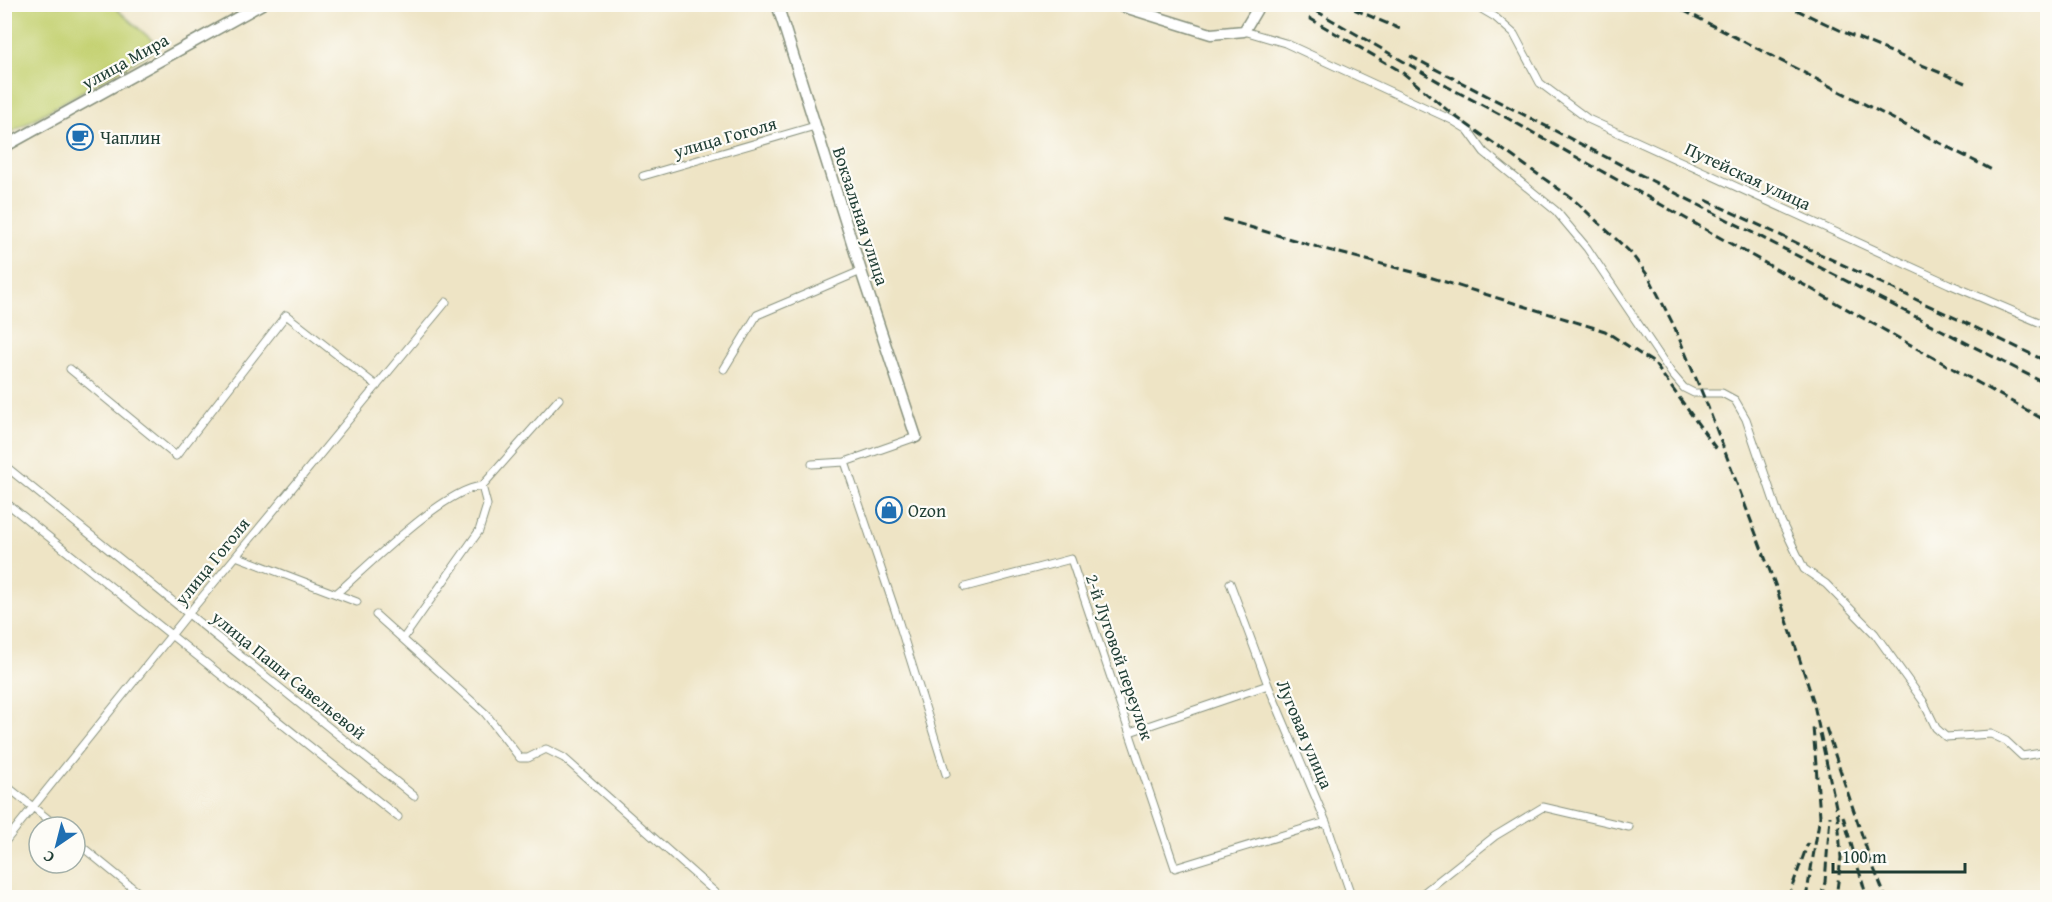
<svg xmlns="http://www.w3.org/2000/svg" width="2052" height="902" font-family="'Gentium Book Plus',serif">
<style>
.green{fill:#c5d273;stroke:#728854;stroke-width:1.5}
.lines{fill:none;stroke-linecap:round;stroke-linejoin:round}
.street-casing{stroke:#86907c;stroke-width:9}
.secondary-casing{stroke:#86907c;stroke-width:13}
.street{stroke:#fff;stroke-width:7}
.secondary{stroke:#fff;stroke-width:10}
.rail{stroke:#1f3d34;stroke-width:3;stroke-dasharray:9 4.5;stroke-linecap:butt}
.labels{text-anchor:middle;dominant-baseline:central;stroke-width:4.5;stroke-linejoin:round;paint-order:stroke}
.street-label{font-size:18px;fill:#1f3d34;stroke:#fdfcf7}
.poi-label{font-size:18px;fill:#1f3d34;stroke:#fdfcf7;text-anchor:start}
</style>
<rect width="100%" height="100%" fill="#fdfcf7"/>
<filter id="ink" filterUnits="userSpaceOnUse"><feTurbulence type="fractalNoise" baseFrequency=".0167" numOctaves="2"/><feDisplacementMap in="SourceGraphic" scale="12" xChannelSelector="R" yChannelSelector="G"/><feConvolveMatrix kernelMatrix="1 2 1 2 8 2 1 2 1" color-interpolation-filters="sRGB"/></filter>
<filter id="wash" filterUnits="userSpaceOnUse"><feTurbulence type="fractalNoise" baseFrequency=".008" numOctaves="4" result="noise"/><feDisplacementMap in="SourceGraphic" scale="24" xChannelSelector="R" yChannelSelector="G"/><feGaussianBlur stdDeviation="1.35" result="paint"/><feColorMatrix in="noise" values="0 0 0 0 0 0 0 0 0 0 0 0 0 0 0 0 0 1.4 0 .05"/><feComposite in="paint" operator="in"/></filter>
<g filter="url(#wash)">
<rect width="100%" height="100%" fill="#eee4c5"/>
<!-- green -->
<path class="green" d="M5 4 112 5 160 47 5 136Z"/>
</g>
<g filter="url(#ink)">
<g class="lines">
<defs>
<path id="street" d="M1473 4 1495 17 1514 34 1540 83 1588 119 1949 284 2048 326
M1244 31 1285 43 1452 120 1468 130 1484 152 1556 211 1587 248 1672 374 1684 388 1694 393H1722L1735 400 1746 419 1780 519 1804 569 1826 584 1875 634 1923 701 1936 728 1946 737 1991 734 2006 741 2022 756 2048 752
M643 176 815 126
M70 369 176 456 286 315 377 386
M724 369 757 315 861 271
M845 462 895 610 946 774
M812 464 845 462 916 437
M4 465 414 796
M4 501 398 817
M236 556 357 602
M1230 583 1268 685 1326 822 1352 898
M965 587 1071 559 1175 868 1326 822
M337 593C368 566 444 489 482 486L559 399
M376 615 485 713 520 758H528L546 749 564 758 716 893
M403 639 479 531 487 505 482 486
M1130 732 1268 685
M4 784 58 827
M75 841 145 898
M4 843 189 613 446 302
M1417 898 1495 836 1543 807 1629 827"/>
<path id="secondary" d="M777 4 861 271 916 437
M1115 4 1211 34 1244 31 1260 4
M4 147 262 4"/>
</defs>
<!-- street casing -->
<use href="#street" class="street-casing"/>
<!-- secondary casing -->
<use href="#secondary" class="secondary-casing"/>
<!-- street -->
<use href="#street" class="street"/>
<!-- secondary -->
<use href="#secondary" class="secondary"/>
<!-- rail -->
<path class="rail" d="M1304 4 1448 87 1507 118 2048 422
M1342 4 1400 29
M1671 4 1994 171
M1784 4 1848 34 1965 83
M1309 18 1402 72 1452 114 1573 199 1630 252 1649 277 1674 326 1708 407 1776 587 1813 700 1838 816 1841 858 1836 898
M1410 56 2048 385
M1706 200 2048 362
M1223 219 1324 249 1413 272 1605 331 1654 363 1717 450
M1826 728 1870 859 1886 898
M1843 816 1867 898
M1788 898 1808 843
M1806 898 1820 816 1813 727
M1821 898 1825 882 1830 816"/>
</g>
</g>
<!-- icons -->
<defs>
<symbol id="cafe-ring" viewBox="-11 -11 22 22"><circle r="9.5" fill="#fdfcf7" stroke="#1f6fb2" stroke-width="1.5"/><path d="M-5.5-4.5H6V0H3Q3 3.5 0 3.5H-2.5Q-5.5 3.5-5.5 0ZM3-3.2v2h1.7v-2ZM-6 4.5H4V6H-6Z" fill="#1f6fb2"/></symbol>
<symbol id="shop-ring" viewBox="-11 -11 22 22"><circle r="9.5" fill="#fdfcf7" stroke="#1f6fb2" stroke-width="1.5"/><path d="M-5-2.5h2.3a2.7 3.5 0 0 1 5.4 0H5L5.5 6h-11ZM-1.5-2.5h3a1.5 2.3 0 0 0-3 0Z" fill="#1f6fb2"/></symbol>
</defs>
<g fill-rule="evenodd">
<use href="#cafe-ring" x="65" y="122" width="30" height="30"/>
<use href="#shop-ring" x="874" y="495" width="30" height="30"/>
</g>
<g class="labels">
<!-- street labels -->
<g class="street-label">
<text transform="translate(125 61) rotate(-29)">улица Мира</text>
<text transform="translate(725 137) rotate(-16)">улица Гоголя</text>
<text transform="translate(1748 176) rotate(25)">Путейская улица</text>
<text transform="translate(861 216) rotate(72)">Вокзальная улица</text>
<text transform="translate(212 561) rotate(-51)">улица Гоголя</text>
<text transform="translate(1120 657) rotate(71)">2-й Луговой переулок</text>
<text transform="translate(289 675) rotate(39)">улица Паши Савельевой</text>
<text transform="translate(1305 734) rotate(67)">Луговая улица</text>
</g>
<!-- poi labels -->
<g class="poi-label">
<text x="100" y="137">Чаплин</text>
<text x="908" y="510">Ozon</text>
</g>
</g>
<!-- margin -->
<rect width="2052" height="902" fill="none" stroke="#fdfcf7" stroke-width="24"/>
<!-- north arrow -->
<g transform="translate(57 845) rotate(215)"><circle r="28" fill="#fdfcf7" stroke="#a4b0a9" stroke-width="1.5"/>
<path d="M0-4.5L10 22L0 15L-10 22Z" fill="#1f6fb2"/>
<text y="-9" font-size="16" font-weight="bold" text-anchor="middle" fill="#1f3d34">С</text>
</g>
<!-- scale -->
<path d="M1833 863v9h132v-9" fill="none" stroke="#1f3d34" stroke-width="3"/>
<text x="1842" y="863" font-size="18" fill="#1f3d34" stroke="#fdfcf7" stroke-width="4.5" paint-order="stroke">100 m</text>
</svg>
